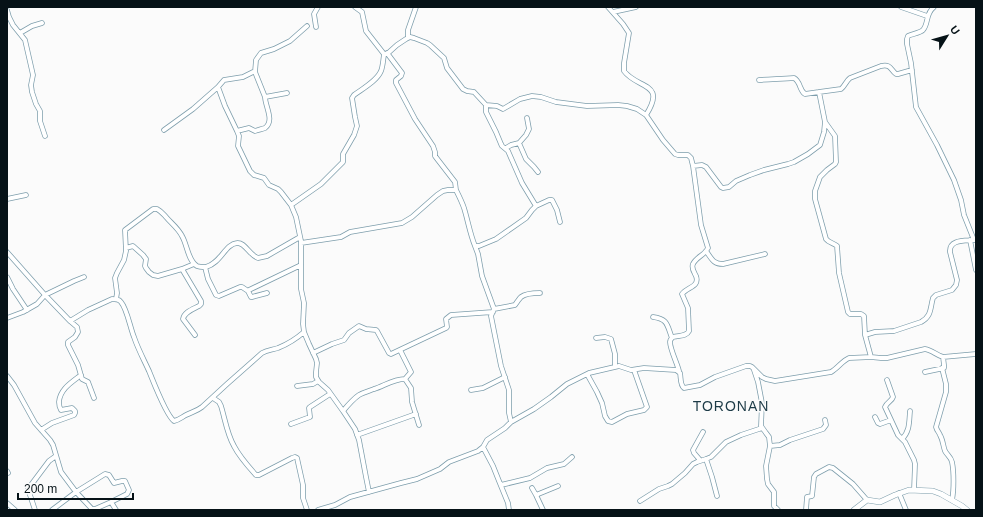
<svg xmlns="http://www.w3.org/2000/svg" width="983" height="517" font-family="Helvetica,sans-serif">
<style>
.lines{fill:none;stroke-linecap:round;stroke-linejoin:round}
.minor-casing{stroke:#7e9eac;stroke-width:5.5}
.tertiary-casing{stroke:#7e9eac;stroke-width:6}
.minor{stroke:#fff;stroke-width:4}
.tertiary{stroke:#fff;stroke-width:5}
.labels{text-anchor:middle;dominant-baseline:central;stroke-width:3;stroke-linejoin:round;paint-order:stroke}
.quarter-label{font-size:14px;letter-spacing:1px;fill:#1d3b47;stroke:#fbfbfb}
</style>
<rect width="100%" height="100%" fill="#fbfbfb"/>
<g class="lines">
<defs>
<path id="minor" d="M355 7 362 12 366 31 384 54H387L397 45 406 39 410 37 414 38 427 43 430 45 444 58 447 68 463 89 467 91 474 92 486 105 497 106 503 109 520 99 532 96 541 97 556 102 587 106 618 105 627 106 637 109 646 115 663 140 675 154 678 155H688L691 158 693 166 702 165 706 167 721 187 723 188 729 187 736 181 750 175 764 170 788 164 794 162 808 154 820 145 824 132 825 122 819 92 841 89C845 86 846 81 850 78L881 66C891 64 890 69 896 74H898L912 70
M608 7 623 24 629 33 624 63V71C637 89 667 82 646 115
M901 7 927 16
M934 7C925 14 929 23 923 30 920 33 912 34 908 36L907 39V44L911 63 916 107 937 145 954 180 961 200 964 215 974 240
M7 10 9 17 13 25 25 40 33 75 31 85 32 92 36 104 40 111V121L45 136
M613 12 636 7
M316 27 314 14 318 7
M20 33 32 26 42 23
M408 38V30L416 7
M387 53 402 73 401 76 396 80V83L415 119 433 146 435 152V156L438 160 455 182 456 190
M255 72 256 60 261 53 274 49 290 41 307 26
M759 80C771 79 782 79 794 78 801 82 799 90 805 94L819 92
M218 87 225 106 237 131 239 136 238 146 250 171 254 175 264 178 269 185 278 189 281 192 291 205
M825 122 835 136 836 162 835 164 827 170 820 177 815 191V199L826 239C829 243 834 243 837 246L839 273 848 312 850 314H861L864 316 865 335 871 357
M164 130 193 109 218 87 224 80 243 77 253 72H255L265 97 287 93
M237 131 249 128 255 131C258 130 262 129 265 128 275 121 265 106 265 97
M519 143 526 159 534 167 538 172
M506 148 511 145 519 143 526 135 529 129 527 118
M7 199 26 195
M536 206 549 200H552L557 210 560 222
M970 240 976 270
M301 243 341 237 350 232 402 223 412 217 437 195 443 191 448 190H456C459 196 462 202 464 208 468 221 470 234 475 246H479L496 239 526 218 532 210 536 206 522 183 508 151 502 146 501 144 496 132 486 112V105
M475 246 478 254 482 276 494 309 491 316 501 366 509 390V413L511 422
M126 248 133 246 143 255 146 259 145 266 146 268 149 272 153 275 158 276 182 269 194 264
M706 251C712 259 713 264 723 264L765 254
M7 252 45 295 70 321 88 310 112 299C116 299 119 299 121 302 127 309 130 327 134 337 138 349 144 360 149 371 154 383 166 415 174 421 179 420 182 417 186 415 192 412 197 411 202 407L227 384 262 353C267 350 272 350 278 348 288 344 296 339 304 332
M205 267 208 279 216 295 219 296 240 287H242L248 291
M182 269 201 301V304L199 306C193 309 184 312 183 319L195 335
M7 277 13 289 27 310
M267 293 252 297H251L248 291 249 290 301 265
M116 299 117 293 115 278 117 273 124 260 126 251 125 230 153 209H157C161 211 163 214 166 217 171 223 178 228 182 236 187 244 188 261 197 266 199 267 203 267 206 267 221 263 225 244 237 243 245 242 249 255 258 258L267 256 300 237
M494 309 515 305C517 302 519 299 521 297 526 293 534 293 540 293
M653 317C668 319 667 325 672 338
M7 318 23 312 37 304 45 295 74 281 84 277
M70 321 77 327 78 332 75 337 68 342V345L78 365 82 379 88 382 94 398
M865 335 875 332 894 331 921 322C932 316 930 308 933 298L936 295 952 290 956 285 957 280 950 252C949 239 965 241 975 240
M596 338 605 337 611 339 615 354V367
M400 350 411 372 405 379
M313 353 332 344 344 340 349 333 359 326 366 329 376 330 377 331 389 353 391 354 446 328 447 327 446 319 451 315 493 312
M942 368 946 384V392L936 427C937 431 939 432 940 435 943 440 943 446 945 451 947 455 951 457 952 462 954 472 954 490 952 500
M754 370 758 382 762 403 761 426 766 433 769 437 770 446 766 466 767 479 768 484 774 492V506L778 510
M679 371C677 363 670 349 670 342 670 339 672 338 673 337 679 335 686 337 689 331L688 308 682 294C687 287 700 287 696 276 694 272 691 268 693 264 696 257 705 255 708 248L701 225 693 166
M925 372 944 368V365L943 357
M587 374 597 392 602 403 605 416 608 421 612 422 627 414 644 410 647 407 634 370
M7 376 14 385 35 423 50 440 53 445 61 472 76 492 92 509H95L111 502 116 510
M887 380 893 397C892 401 887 402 885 407L898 435 905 442 914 460 915 464 914 490
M297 386 313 384 318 381
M471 390 483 388 505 377
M213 398 219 402 221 406C225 419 227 434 234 446 239 456 247 465 255 474L256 475H259L292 458 295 457 297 458 303 485V498L307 510
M343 411C348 405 353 399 359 395 364 392 369 391 374 389 384 386 393 379 405 379L411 388 412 402 419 425
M875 417 878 423 880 424 891 420
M291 424 310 417 309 408 310 407 330 394
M41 430 52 423 74 415 75 413V411L72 408 61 410C59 407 59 406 59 402 60 389 72 382 81 375
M357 435 416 414
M902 439C910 431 909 422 910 411
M770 446 780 445 790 440 823 429 826 425 825 420
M483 447 493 466 499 481 508 503 509 510
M706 459 712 477 717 496
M700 460 694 453 693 450 703 432
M7 471 8 473
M501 485 530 478 547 468 564 464 572 457
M532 488 536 495 543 510
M369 492 366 477 359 440 355 429 343 411 328 390 319 382 316 377V372L317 363 316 359 309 344 304 332 303 324 304 303 301 289V241L296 217 291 205 321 184 343 162V154L354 135 357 126 355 117 352 98 354 95C362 89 377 81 381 71 383 66 383 60 384 55
M899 493 906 510
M536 495 558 486
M640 501 659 489 668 486 672 484 685 473 693 464 697 462 706 459 711 457 726 442 741 435 762 428
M7 503 15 510
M35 510 28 489 49 461 56 456
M52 510 76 492 105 474 109 475 114 483 122 481H125L129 490 127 494 111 502
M318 510 335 505 350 497 401 483 417 479 440 469 449 462 478 451 483 447 487 440 505 428 511 422 534 409 551 397 567 384 589 373 619 366 631 370 644 368 676 370 680 373C681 378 680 385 684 388L700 385 715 377 746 366H750L752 367 762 377 766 379 775 381 831 372C838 368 842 361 849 358L871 357 881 358H887L925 349C932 350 936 355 943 357L976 354
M806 510 807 497 812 496 814 477 816 474 829 467 833 468 853 484 867 500"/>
<path id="tertiary" d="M854 510 867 500 880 502 895 495 909 490 933 491 941 494 962 506 967 510"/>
</defs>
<!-- minor casing -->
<use href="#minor" class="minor-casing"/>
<!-- tertiary casing -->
<use href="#tertiary" class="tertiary-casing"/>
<!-- minor -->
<use href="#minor" class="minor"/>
<!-- tertiary -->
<use href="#tertiary" class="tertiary"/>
</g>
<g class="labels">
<!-- quarter labels -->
<g class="quarter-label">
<text x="731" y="406">TORONAN</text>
</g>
</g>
<!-- border -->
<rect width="983" height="517" fill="none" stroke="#061217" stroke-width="16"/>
<!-- north arrow -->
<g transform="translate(947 36) rotate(53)" stroke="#fbfbfb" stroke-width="3" paint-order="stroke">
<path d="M0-3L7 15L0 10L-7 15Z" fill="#061217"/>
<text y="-6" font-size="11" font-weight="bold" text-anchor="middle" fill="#061217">U</text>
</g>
<!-- scale -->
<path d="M18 493v6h115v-6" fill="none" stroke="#061217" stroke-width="2"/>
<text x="24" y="493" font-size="12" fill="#061217" stroke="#fbfbfb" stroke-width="3" paint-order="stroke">200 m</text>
</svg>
